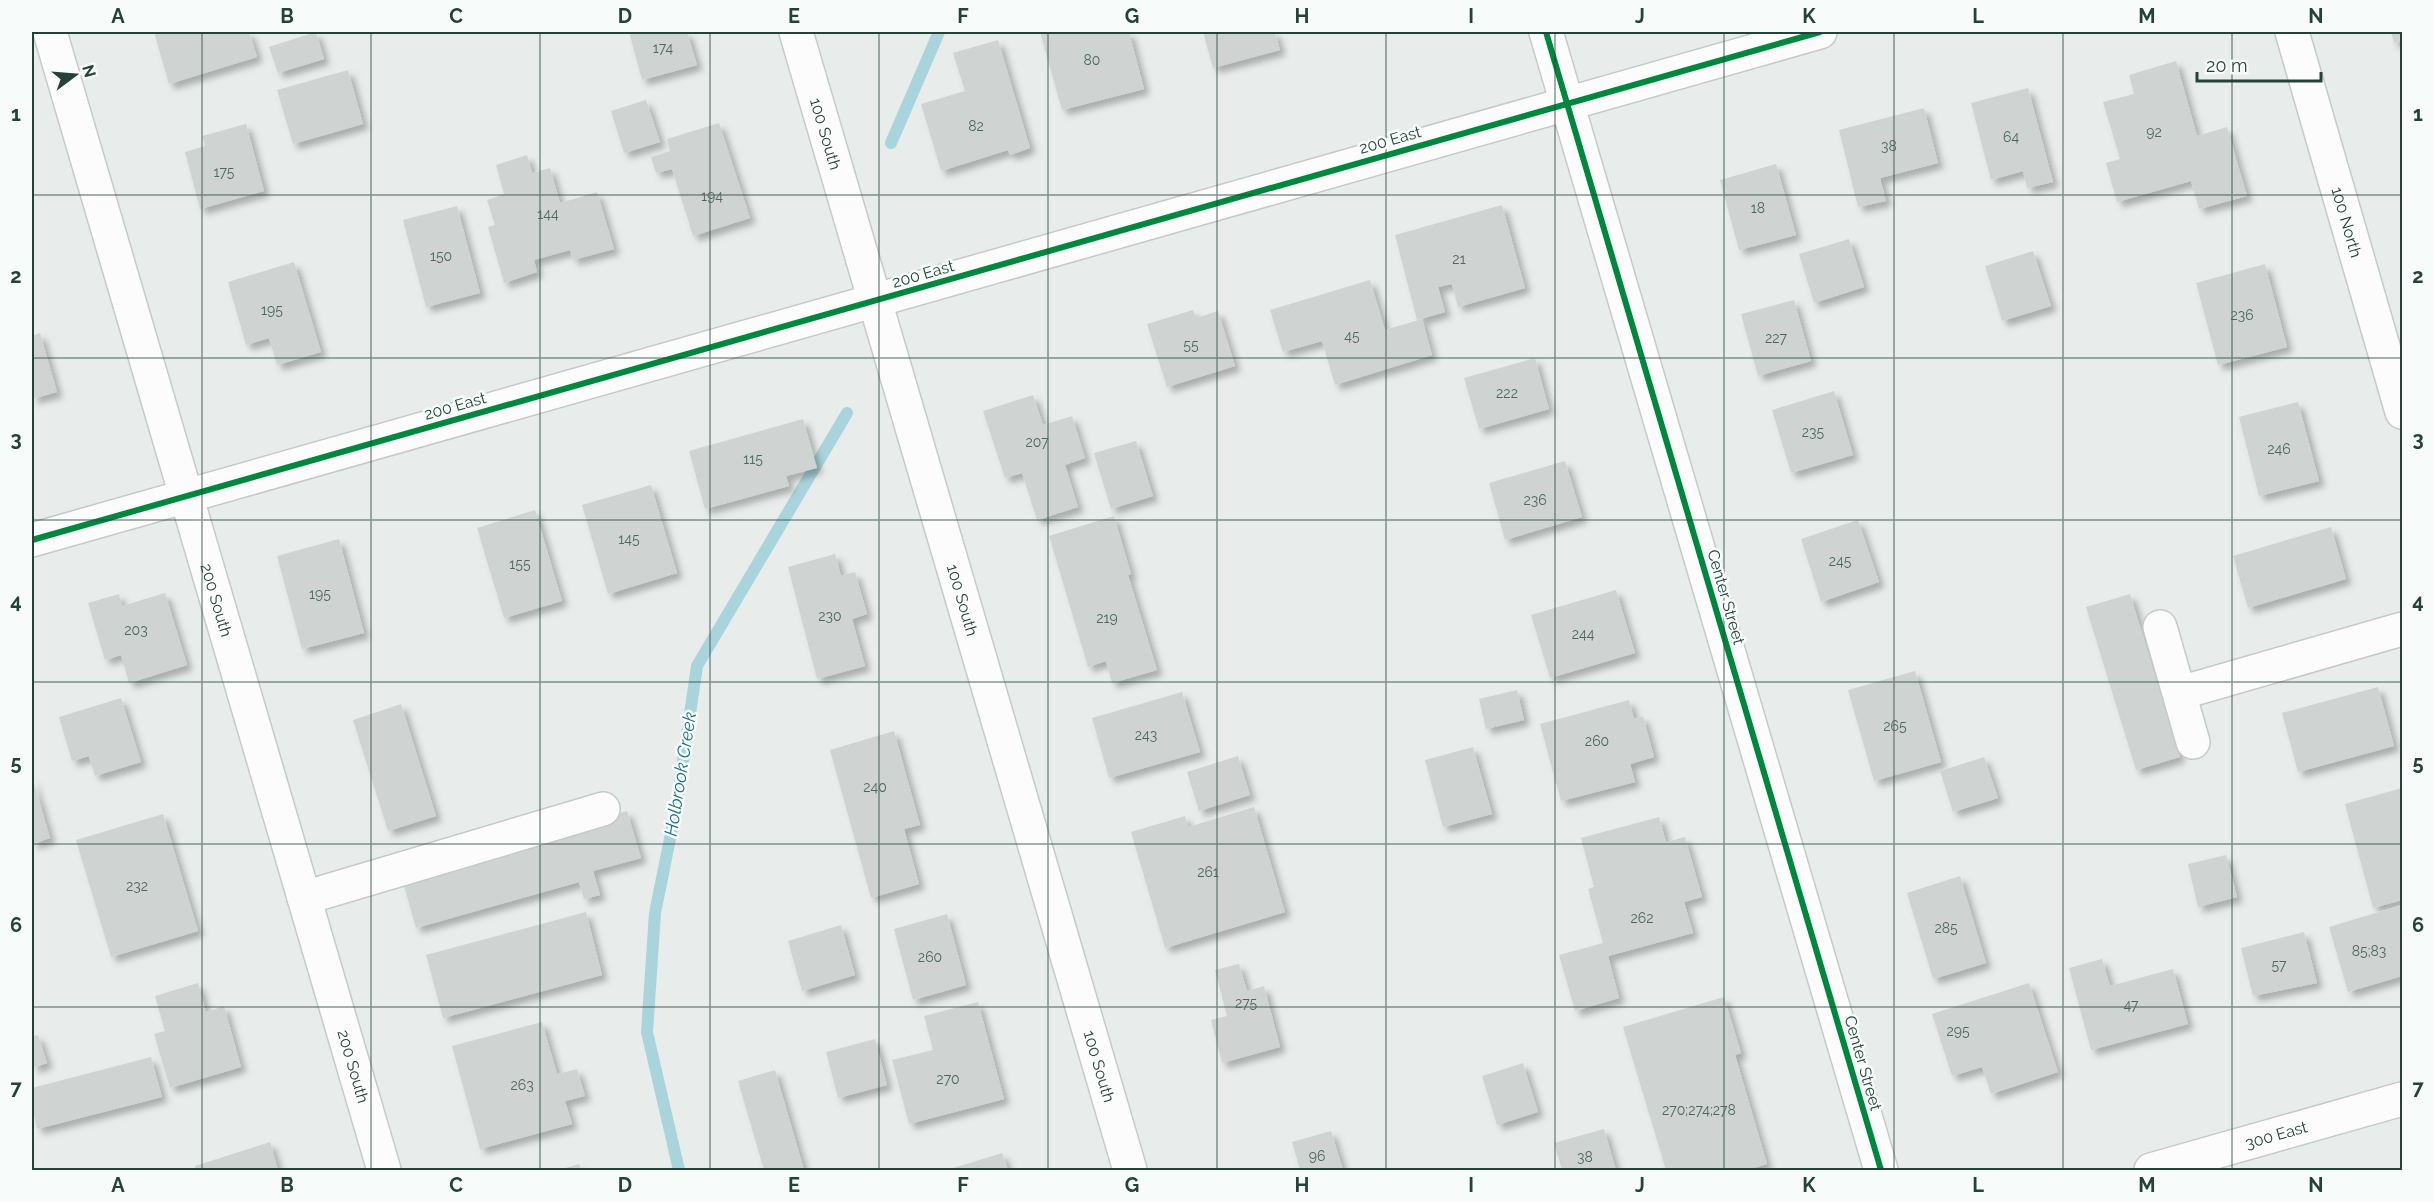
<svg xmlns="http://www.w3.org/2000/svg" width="2434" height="1202" font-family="Raleway,sans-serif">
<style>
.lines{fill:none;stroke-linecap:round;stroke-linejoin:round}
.stream{stroke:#a9d4db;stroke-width:12}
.building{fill:#cfd4d2;filter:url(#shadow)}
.minor-casing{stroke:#c5cac8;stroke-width:36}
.minor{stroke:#fcfcfc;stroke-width:33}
.cycleway-casing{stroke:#f7fbf9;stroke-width:10}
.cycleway{stroke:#00873e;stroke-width:6}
.grid{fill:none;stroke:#24423a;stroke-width:1.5;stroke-opacity:0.55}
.labels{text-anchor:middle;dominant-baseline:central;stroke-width:5;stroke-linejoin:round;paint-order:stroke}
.number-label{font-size:14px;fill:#506761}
.street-label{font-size:16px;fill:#24423a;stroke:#f7fbf9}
.water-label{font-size:18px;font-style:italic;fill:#1c6f80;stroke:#f7fbf9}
.neatline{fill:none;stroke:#24423a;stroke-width:2}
.grid-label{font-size:20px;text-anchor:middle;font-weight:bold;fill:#24423a}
</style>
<defs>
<filter id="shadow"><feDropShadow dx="5.5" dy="5.5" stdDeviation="3" flood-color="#0004"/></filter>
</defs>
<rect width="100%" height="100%" fill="#e8edeb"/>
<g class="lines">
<!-- stream -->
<path class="stream" d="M891 143 939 32
M679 1170 647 1032 655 913 676 809 697 666 847 413"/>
</g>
<!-- building -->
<path class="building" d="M154 32H249L257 57 169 84Z
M316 32 324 59 278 73 269 47Z
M629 32H687L697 65 642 80Z
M1040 32H1129L1144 89 1062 110Z
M1203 32H1275L1280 50 1213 68Z
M2391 32H2402V41L2394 43Z
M998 40 1030 148 1010 155 1008 150 941 171 921 104 965 91 953 53Z
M2176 61 2197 136 2227 127 2247 196 2199 209 2191 181 2117 202 2106 163 2120 159 2103 102 2134 94 2129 75Z
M348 70 363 124 293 144 277 90Z
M2028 88 2053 182 2027 188 2023 171 1991 180 1971 103Z
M646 100 660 142 624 153 611 111Z
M1924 108 1938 163 1880 178 1886 201 1858 207 1839 130Z
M719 123 750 218 693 236 672 169 656 173 651 157 670 151 667 139Z
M246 124 264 191 200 209 185 152 205 146 202 136Z
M527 155 532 173 550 168 560 203 597 192 614 249 573 260 570 250 534 260 537 272 504 283 488 227 495 225 487 200 504 194 496 165Z
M1776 164 1796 235 1739 250 1720 180Z
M1502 205 1525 288 1458 307 1452 284 1438 287 1445 312 1417 320 1395 235Z
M457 206 480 293 426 307 403 220Z
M1849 239 1864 287 1814 303 1799 254Z
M2033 251 2051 306 2002 321 1985 266Z
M294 262 321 352 277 365 269 338 246 345 228 282Z
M2265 264 2287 347 2218 365 2196 283Z
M1370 280 1385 330 1422 319 1432 355 1335 385 1322 341 1283 352 1270 310Z
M1794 300 1811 361 1758 376 1741 314Z
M1193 310 1196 318 1218 311 1235 366 1167 387 1147 324Z
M40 333 57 392 32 399V336Z
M1535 358 1549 409 1479 429 1464 378Z
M1834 391 1853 455 1791 473 1772 410Z
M1033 395 1043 425 1072 416 1085 458 1065 465 1078 507 1037 520 1022 473 1005 478 983 411Z
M2298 402 2319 481 2259 496 2239 417Z
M803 419 817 468 786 476 789 486 705 509 689 451Z
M1136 441 1153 496 1111 509 1094 453Z
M1565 461 1582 517 1505 540 1489 483Z
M651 485 677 573 608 594 582 505Z
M535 510 562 601 504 618 477 528Z
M1114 516 1131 574 1128 575 1157 670 1112 683 1106 661 1088 667 1049 536Z
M1858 520 1879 582 1821 602 1801 539Z
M2331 527 2346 579 2248 608 2233 556Z
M339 539 364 633 302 649 277 556Z
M835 554 841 576 855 572 867 614 852 619 865 666 817 679 788 567Z
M1616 590 1635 653 1550 678 1531 615Z
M165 593 187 665 129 683 121 655 105 660 88 603 119 594 122 606Z
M2130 594 2180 757 2136 770 2086 607Z
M1915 671 1941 762 1874 781 1848 690Z
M2378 687 2394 746 2298 772 2282 713Z
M1517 690 1524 720 1486 729 1479 699Z
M1182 692 1200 752 1109 778 1092 718Z
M121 698 141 762 95 776 89 756 72 761 59 717Z
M1629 700 1634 719 1643 716 1654 757 1630 764 1635 782 1561 801 1540 724Z
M401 704 436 816 388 831 353 720Z
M894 731 920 825 904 829 919 884 871 898 830 750Z
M1473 747 1492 814 1443 827 1425 760Z
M1238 756 1250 795 1199 811 1187 772Z
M1984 757 1998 798 1953 812 1940 771Z
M32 777 50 838 32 844Z
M2402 788V900L2373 908 2345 804Z
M1254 807 1285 912 1165 948 1131 832 1185 816 1188 827Z
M627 811 641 858 593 871 600 895 584 899 579 882 416 928 401 875Z
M163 814 198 931 111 957 76 840Z
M1659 817 1666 842 1685 837 1702 897 1684 902 1693 933 1608 956 1619 998 1575 1011 1559 955 1603 943 1588 889 1594 887 1581 838Z
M2226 855 2237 897 2198 907 2188 864Z
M1960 876 1986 963 1933 979 1907 893Z
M2402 905V976L2348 992 2329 927Z
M586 912 602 975 443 1018 426 955Z
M947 914 966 985 913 1000 894 929Z
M841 925 855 975 802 991 788 941Z
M2304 932 2317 983 2253 996 2241 948Z
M2102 959 2110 986 2173 969 2188 1024 2091 1050 2069 968Z
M1239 964 1247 991 1264 986 1280 1047 1222 1063 1211 1020 1227 1016 1215 970Z
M198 983 206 1012 224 1006 241 1067 170 1088 154 1034 165 1031 155 996Z
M2029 983 2058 1072 1991 1094 1982 1067 1952 1076 1932 1014Z
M1724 997 1741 1053 1735 1055 1767 1164 1747 1170H1666L1623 1027Z
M978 1002 1004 1099 909 1124 892 1060 933 1050 924 1016Z
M542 1022 557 1074 577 1069 585 1096 565 1101 572 1124 480 1149 452 1046Z
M38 1035 47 1063 32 1068V1036Z
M875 1039 887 1085 838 1098 826 1052Z
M151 1057 162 1097 37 1129 32 1107V1088Z
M1523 1063 1538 1112 1497 1125 1482 1076Z
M775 1070 804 1170H764L738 1081Z
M1604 1129 1616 1170H1562L1554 1143Z
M1331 1131 1343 1170H1300L1292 1142Z
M270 1142 278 1170H196L195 1166Z
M1002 1153 1008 1170H947Z
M579 1164 581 1170H559Z"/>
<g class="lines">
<defs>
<g id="minor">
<path id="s1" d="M50 32 384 1170"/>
<path id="s2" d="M796 32 1130 1170"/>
<path d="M1546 32 1881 1170"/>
<path id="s3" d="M2292 32 2402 412"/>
<path d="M32 540 1820 32"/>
<path d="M2160 627 2193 742"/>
<path d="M2180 693 2402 629"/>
<path d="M304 898 603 809"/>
<path id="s4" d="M2151 1170 2402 1099"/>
</g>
</defs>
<!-- minor casing -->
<use href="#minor" class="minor-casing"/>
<!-- minor -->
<use href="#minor" class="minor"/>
<defs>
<path id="cycleway" d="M1546 32 1881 1170
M32 540 1820 32"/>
</defs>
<!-- cycleway casing -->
<use href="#cycleway" class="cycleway-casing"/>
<!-- cycleway -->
<use href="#cycleway" class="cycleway"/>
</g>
<!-- grid -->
<path class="grid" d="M202 32V1170M371 32V1170M540 32V1170M710 32V1170M879 32V1170M1048 32V1170M1217 32V1170M1386 32V1170M1555 32V1170M1724 32V1170M1894 32V1170M2063 32V1170M2232 32V1170M32 195H2402M32 358H2402M32 520H2402M32 682H2402M32 844H2402M32 1007H2402"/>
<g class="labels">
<!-- number labels -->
<g class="number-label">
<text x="663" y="48">174</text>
<text x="1092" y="60">80</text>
<text x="976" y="126">82</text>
<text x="2154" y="132">92</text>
<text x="2011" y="137">64</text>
<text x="1889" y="146">38</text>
<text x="224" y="172">175</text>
<text x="712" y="196">194</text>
<text x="1758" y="208">18</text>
<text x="548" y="214">144</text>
<text x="441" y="256">150</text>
<text x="1459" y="259">21</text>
<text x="272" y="310">195</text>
<text x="2242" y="315">236</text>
<text x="1352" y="336">45</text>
<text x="1776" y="338">227</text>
<text x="1191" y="345">55</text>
<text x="1507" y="393">222</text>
<text x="1813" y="432">235</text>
<text x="1037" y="442">207</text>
<text x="2279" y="449">246</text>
<text x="753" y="459">115</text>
<text x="1535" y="500">236</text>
<text x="629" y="539">145</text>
<text x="1840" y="561">245</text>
<text x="520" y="564">155</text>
<text x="320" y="594">195</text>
<text x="830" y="616">230</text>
<text x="1107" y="618">219</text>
<text x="136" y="630">203</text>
<text x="1583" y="634">244</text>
<text x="1895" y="726">265</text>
<text x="1146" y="735">243</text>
<text x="1597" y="741">260</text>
<text x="875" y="787">240</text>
<text x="1208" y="872">261</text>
<text x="137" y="886">232</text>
<text x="1642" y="918">262</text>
<text x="1946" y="928">285</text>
<text x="2369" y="951">85;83</text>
<text x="930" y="957">260</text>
<text x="2279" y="965">57</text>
<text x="1246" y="1003">275</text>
<text x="2131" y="1005">47</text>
<text x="1958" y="1031">295</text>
<text x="948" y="1079">270</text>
<text x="522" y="1085">263</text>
<text x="1699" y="1110">270;274;278</text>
<text x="1317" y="1156">96</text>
<text x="1585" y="1157">38</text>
</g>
<!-- street labels -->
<g class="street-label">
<text stroke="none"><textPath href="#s2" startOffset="106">100 South</textPath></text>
<text transform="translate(1390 140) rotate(-16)">200 East</text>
<text stroke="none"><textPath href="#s3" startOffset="198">100 North</textPath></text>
<text transform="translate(923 274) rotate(-16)">200 East</text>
<text transform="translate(455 406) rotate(-16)">200 East</text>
<text transform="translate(1726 597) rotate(74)">Center Street</text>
<text stroke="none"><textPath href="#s1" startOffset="592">200 South</textPath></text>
<text stroke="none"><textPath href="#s2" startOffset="592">100 South</textPath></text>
<text transform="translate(1863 1063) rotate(74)">Center Street</text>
<text stroke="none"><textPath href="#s1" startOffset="1078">200 South</textPath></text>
<text stroke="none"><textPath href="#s2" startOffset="1078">100 South</textPath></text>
<text stroke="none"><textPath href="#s4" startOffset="130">300 East</textPath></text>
</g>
<!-- water labels -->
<g class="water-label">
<text transform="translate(680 774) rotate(-81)">Holbrook Creek</text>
</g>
</g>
<!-- border -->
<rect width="2434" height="1202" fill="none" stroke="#f7fbf9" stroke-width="66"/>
<!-- north arrow -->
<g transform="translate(75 75) rotate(74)" stroke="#f7fbf9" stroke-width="4.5" paint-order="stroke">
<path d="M0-4.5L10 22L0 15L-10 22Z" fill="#24423a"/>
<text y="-9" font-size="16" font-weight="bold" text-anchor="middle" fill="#24423a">N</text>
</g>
<!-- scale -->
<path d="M2197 72v9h124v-9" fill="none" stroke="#24423a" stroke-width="3"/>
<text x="2206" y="72" font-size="18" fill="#24423a" stroke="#f7fbf9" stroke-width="4.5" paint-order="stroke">20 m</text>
<rect x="33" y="33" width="2368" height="1136" class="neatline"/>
<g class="grid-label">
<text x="118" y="23">A</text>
<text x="287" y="23">B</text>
<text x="456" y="23">C</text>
<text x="625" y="23">D</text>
<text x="794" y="23">E</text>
<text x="963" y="23">F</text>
<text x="1132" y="23">G</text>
<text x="1302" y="23">H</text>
<text x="1471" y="23">I</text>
<text x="1640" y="23">J</text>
<text x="1809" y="23">K</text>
<text x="1978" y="23">L</text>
<text x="2147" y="23">M</text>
<text x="2316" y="23">N</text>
<text x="16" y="121">1</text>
<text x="2418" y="121">1</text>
<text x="16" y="283">2</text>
<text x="2418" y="283">2</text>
<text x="16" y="446">3</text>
<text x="2418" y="446">3</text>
<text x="16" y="608">4</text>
<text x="2418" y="608">4</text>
<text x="16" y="770">5</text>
<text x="2418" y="770">5</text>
<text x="16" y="932">6</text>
<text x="2418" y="932">6</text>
<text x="16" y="1095">7</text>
<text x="2418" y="1095">7</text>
<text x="118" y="1192">A</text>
<text x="287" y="1192">B</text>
<text x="456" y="1192">C</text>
<text x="625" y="1192">D</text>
<text x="794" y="1192">E</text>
<text x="963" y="1192">F</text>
<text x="1132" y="1192">G</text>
<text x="1302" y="1192">H</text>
<text x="1471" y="1192">I</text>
<text x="1640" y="1192">J</text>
<text x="1809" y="1192">K</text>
<text x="1978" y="1192">L</text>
<text x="2147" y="1192">M</text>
<text x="2316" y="1192">N</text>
</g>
</svg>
